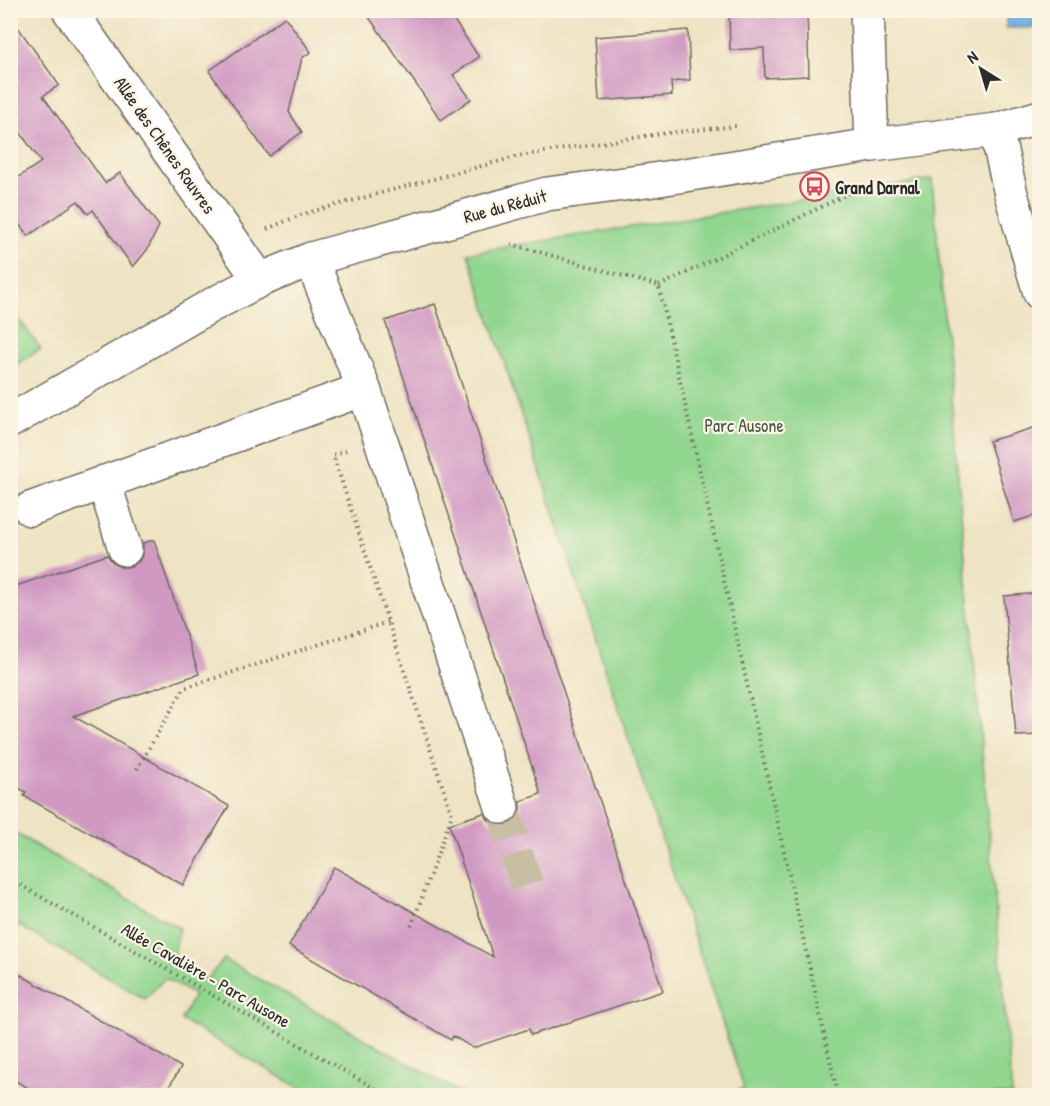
<svg xmlns="http://www.w3.org/2000/svg" width="1050" height="1106" font-family="'Patrick Hand',sans-serif">
<style>
.green{fill:#91d68f;stroke:#5e805d;stroke-width:1.5}
.water{fill:#66aadb;stroke:#486a83;stroke-width:1.5}
.building{fill:#d099c2}
.lines{fill:none;stroke-linecap:round;stroke-linejoin:round}
.minor-tunnel{stroke:#c7bea4;stroke-width:33;stroke-dasharray:33 16;stroke-linecap:butt}
.minor-casing{stroke:#6f6b60;stroke-width:36}
.path{stroke:#6f6b60;stroke-width:4;stroke-dasharray:1.5 4.5;stroke-linecap:butt}
.minor{stroke:#fff;stroke-width:33}
.labels{text-anchor:middle;dominant-baseline:central;stroke-width:4.5;stroke-linejoin:round;paint-order:stroke}
.street-label{font-size:18px;fill:#2b2b2b;stroke:#fcf5e5}
.poi-label{font-size:18px;font-weight:bold;fill:#2b2b2b;stroke:#fcf5e5;text-anchor:start}
.park-label{font-size:18px;fill:#445644;stroke:#fcf5e5}
</style>
<rect width="100%" height="100%" fill="#fcf5e5"/>
<filter id="ink" filterUnits="userSpaceOnUse"><feTurbulence type="fractalNoise" baseFrequency=".0167" numOctaves="2"/><feDisplacementMap in="SourceGraphic" scale="12" xChannelSelector="R" yChannelSelector="G"/><feConvolveMatrix kernelMatrix="1 2 1 2 8 2 1 2 1" color-interpolation-filters="sRGB"/></filter>
<filter id="wash" filterUnits="userSpaceOnUse"><feTurbulence type="fractalNoise" baseFrequency=".008" numOctaves="4" result="noise"/><feDisplacementMap in="SourceGraphic" scale="24" xChannelSelector="R" yChannelSelector="G"/><feGaussianBlur stdDeviation="1.35" result="paint"/><feColorMatrix in="noise" values="0 0 0 0 0 0 0 0 0 0 0 0 0 0 0 0 0 1.4 0 .05"/><feComposite in="paint" operator="in"/></filter>
<g filter="url(#wash)">
<rect width="100%" height="100%" fill="#eee3c2"/>
<!-- green -->
<path class="green" d="M932 179 1012 1095H722L744 1088 468 253Z
M10 307 41 349 11 368 10 367Z
M11 831 179 928 173 962 206 980 224 959 464 1095H312L181 1020 194 995 165 978 145 999 11 921Z"/>
<!-- water -->
<path class="water" d="M1006 11H1039V28H1006Z"/>
<g id="blocks">
<!-- building -->
<path class="building" d="M364 10H447L479 57 453 75 471 99 441 120Z
M729 10H807L809 76 765 78 764 48 730 50Z
M10 16 59 85 43 96 105 183 120 173 159 226 147 250 133 267 93 210 88 214 78 201 28 236 10 212V183L41 162 10 118Z
M285 17 311 52 302 58 289 112 302 132 269 156 209 71Z
M688 30 690 80 671 82 672 95 599 101 595 37Z
M435 304 663 991 531 1035 529 1029 473 1048 453 1036 451 1040 289 946 334 867 493 957 449 824 484 813 489 821 498 825H508L516 819 520 811V801L541 794 385 321Z
M1040 426V514L1014 522 989 441Z
M154 540 199 674 73 716 229 806 183 885 24 796 26 792 10 783V588L107 555 113 563 120 567H131L139 561 143 554V543Z
M1040 593V735L1016 736 1004 596Z
M10 969 181 1067 164 1095H41L10 1078Z"/>
</g>
</g>
<g filter="url(#ink)">
<use href="#blocks" fill-opacity="0" stroke="#6f6b60" stroke-width="1.5"/>
<g class="lines">
<!-- minor-tunnel -->
<path class="minor-tunnel" d="M502 807 531 899"/>
<defs>
<path id="minor" d="M69 10 260 280
M867 10 872 145
M996 130 1011 194 1040 293
M311 259 364 389 502 807
M10 421 212 305 260 280 311 259 547 194 647 181 872 145 996 130 1040 117
M104 482 125 549
M30 509 364 389"/>
</defs>
<!-- minor casing -->
<use href="#minor" class="minor-casing"/>
<!-- path -->
<path class="path" d="M267 229 303 214 519 156 658 134 736 126
M511 244 659 286 838 1096
M659 286 866 185
M346 450 333 455 452 815 411 927
M137 769 184 688 388 622
M10 879 388 1096"/>
<!-- minor -->
<use href="#minor" class="minor"/>
</g>
</g>
<!-- icons -->
<defs>
<symbol id="bus-ring" viewBox="-11 -11 22 22"><circle r="9.5" fill="#fcf5e5" stroke="#d1495b" stroke-width="1.5"/><path d="M-5-6H5V4H4V6H2V4H-2V6H-4V4H-5ZM-3.5-4V0h7V-4ZM-3.5 1.2v1.5H-2V1.2ZM2 1.2v1.5H3.5V1.2Z" fill="#d1495b"/></symbol>
</defs>
<g fill-rule="evenodd">
<use href="#bus-ring" x="798" y="170" width="33" height="33"/>
</g>
<g class="labels">
<!-- street labels -->
<g class="street-label">
<text transform="translate(165 145) rotate(55)">Allée des Chênes Rouvres</text>
<text transform="translate(505 206) rotate(-15)">Rue du Réduit</text>
<text transform="translate(206 975) rotate(30)">Allée Cavalière - Parc Ausone</text>
</g>
<!-- poi labels -->
<g class="poi-label">
<text x="835" y="187">Grand Darnal</text>
</g>
<!-- park labels -->
<g class="park-label">
<text x="744" y="425">Parc Ausone</text>
</g>
</g>
<!-- margin -->
<rect width="1050" height="1106" fill="none" stroke="#fcf5e5" stroke-width="36"/>
<!-- north arrow -->
<g transform="translate(981 69) rotate(323)" stroke="#fcf5e5" stroke-width="4.5" paint-order="stroke">
<path d="M0-4.5L10 22L0 15L-10 22Z" fill="#2b2b2b"/>
<text y="-9" font-size="16" font-weight="bold" text-anchor="middle" fill="#2b2b2b">N</text>
</g>
</svg>
